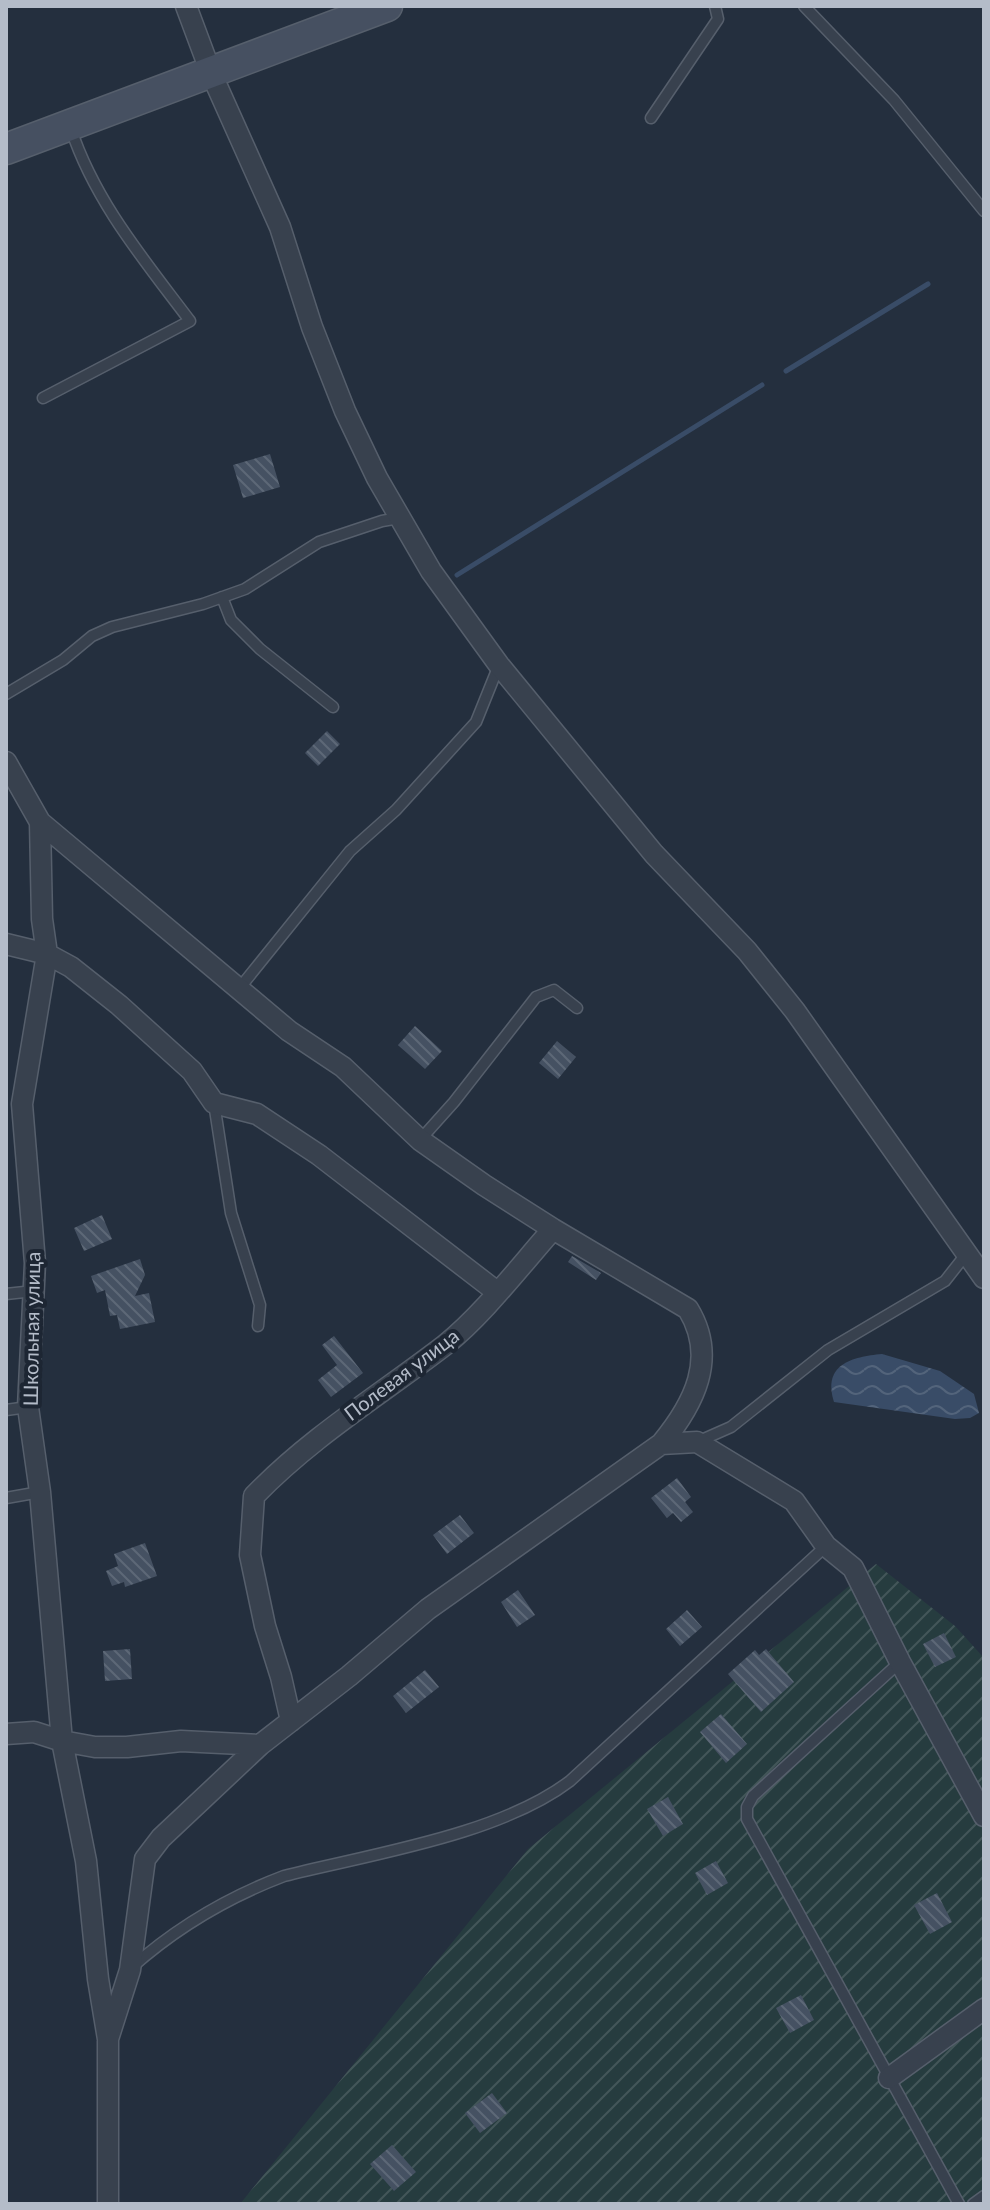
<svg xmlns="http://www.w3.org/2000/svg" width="990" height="2210" font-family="Lato,sans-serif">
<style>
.garden{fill:url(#garden-furrows)}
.water{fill:url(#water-waves)}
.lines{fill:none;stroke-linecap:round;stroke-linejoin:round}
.stream{stroke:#394c67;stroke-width:5}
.building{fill:url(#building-back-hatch)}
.lane-casing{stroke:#565f6c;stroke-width:13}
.street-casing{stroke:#565f6c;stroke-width:23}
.secondary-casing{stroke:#565f6c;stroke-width:33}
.lane{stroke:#38414e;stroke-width:10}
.street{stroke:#38414e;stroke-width:20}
.secondary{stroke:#465061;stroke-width:30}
.labels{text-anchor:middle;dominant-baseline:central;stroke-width:8;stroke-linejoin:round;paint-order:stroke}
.street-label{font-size:20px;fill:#b4bcc9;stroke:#1d2633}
</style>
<defs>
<pattern id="garden-furrows" width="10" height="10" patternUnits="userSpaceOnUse" patternTransform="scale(2)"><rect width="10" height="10" fill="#263c3f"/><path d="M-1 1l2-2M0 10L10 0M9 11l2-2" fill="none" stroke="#435659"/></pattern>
<pattern id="water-waves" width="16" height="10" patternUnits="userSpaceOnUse" patternTransform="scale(2)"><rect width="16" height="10" fill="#394c67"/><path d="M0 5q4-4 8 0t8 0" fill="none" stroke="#53647b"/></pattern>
<pattern id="building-back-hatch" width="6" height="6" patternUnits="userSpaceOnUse" patternTransform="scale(2)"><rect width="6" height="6" fill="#455162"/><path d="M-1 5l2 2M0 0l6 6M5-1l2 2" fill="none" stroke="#5d6877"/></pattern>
</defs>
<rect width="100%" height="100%" fill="#242f3e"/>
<!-- garden -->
<path class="garden" d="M876 1564 955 1626 984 1658V2204H240L528 1849Z"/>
<!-- water -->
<path class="water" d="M882 1354 940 1371 974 1394 979 1413 970 1418 955 1419 834 1402C822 1364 852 1357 882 1354Z"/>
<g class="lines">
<!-- stream -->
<path class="stream" d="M786 371 928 284
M457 575 762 385"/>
</g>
<!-- building -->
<path class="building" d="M270 454 280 487 243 498 233 465Z
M327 731 340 744 318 766 305 753Z
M415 1026 442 1051 425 1069 398 1045Z
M557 1041 576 1057 558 1079 539 1063Z
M102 1215 112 1239 84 1251 74 1228Z
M572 1256 601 1273 596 1280 568 1262Z
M140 1259 145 1275 135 1296 149 1293 155 1322 120 1329 117 1315 110 1316 105 1290 97 1293 91 1276Z
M334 1336 363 1373 331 1397 318 1380 337 1365 322 1345Z
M677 1478 691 1497 685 1502 693 1512 681 1522 673 1513 667 1518 651 1498Z
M460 1515 474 1533 447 1554 433 1535Z
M145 1543 157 1576 125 1587 124 1582 112 1586 106 1571 118 1566 114 1554Z
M518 1590 535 1615 517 1627 501 1602Z
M687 1610 702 1627 680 1646 666 1629Z
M944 1633 956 1657 935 1667 923 1644Z
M130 1649 132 1679 105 1681 103 1651Z
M766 1649 794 1682 761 1712 728 1674 755 1650 759 1655Z
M425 1670 439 1687 406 1713 393 1696Z
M721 1714 747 1744 726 1763 700 1732Z
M668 1797 683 1824 663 1836 647 1809Z
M716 1861 728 1883 707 1895 695 1873Z
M937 1893 952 1922 930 1934 914 1905Z
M801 1995 814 2020 790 2033 776 2008Z
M492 2093 507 2113 480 2133 465 2113Z
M392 2145 416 2172 394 2191 370 2164Z"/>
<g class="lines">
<defs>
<path id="lane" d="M804 6 894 100 984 211
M651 118 718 19 715 6
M43 398 190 321C145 261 95 202 71 129
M222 597 231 620 260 649 333 707
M6 694 63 660 92 636 112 627 203 604 245 589 319 542 382 521 399 518
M238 990 350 851 396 810 476 722 499 665
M214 1103 231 1213 260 1305 258 1326
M420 1140 454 1102 536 997 554 990 577 1008
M6 1294 34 1291
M6 1410 28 1407
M697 1442 731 1427 828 1350 945 1281 967 1253
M6 1498 40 1492
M900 1662 753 1796 747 1807V1819L959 2204
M131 1968C177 1927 226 1898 284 1876 371 1854 499 1835 570 1781L826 1546
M973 2204 984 2196"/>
<path id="street" d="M186 6 211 73 280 227 312 327 345 411 377 478 431 571 499 665 654 854 747 951 795 1011 984 1278
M6 762 40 822 289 1031 343 1067 420 1140 484 1185 553 1229 688 1309C718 1358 694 1404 661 1444L428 1609 349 1676 260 1745 181 1741 127 1747H95L62 1741 34 1732 6 1734
M40 822 42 919 47 954 22 1104 35 1263 28 1407 40 1492 62 1741 86 1861 98 1979 108 2039
M6 944 47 954 71 967 119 1005 192 1071 214 1103 257 1114 319 1155 497 1292
M661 1444 697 1442 794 1501 826 1546 853 1568 900 1662 984 1816
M291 1721 281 1677 265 1626 250 1555 254 1496C311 1437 380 1395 445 1345 482 1316 521 1265 553 1229
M889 2078 984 2009
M108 2204V2039L130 1970 145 1859 161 1838 260 1745"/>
<path id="secondary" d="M6 149 387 6"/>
</defs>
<!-- lane casing -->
<use href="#lane" class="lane-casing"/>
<!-- street casing -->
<use href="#street" class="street-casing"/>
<!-- secondary casing -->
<use href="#secondary" class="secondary-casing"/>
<!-- lane -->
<use href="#lane" class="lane"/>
<!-- street -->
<use href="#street" class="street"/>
<!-- secondary -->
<use href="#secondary" class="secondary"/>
</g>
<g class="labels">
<!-- street labels -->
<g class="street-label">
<text transform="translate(31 1329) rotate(-89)">Школьная улица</text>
<text transform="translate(401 1374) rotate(-37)">Полевая улица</text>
</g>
</g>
<!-- border -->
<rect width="990" height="2210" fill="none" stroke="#b4bcc9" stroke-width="16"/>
</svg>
